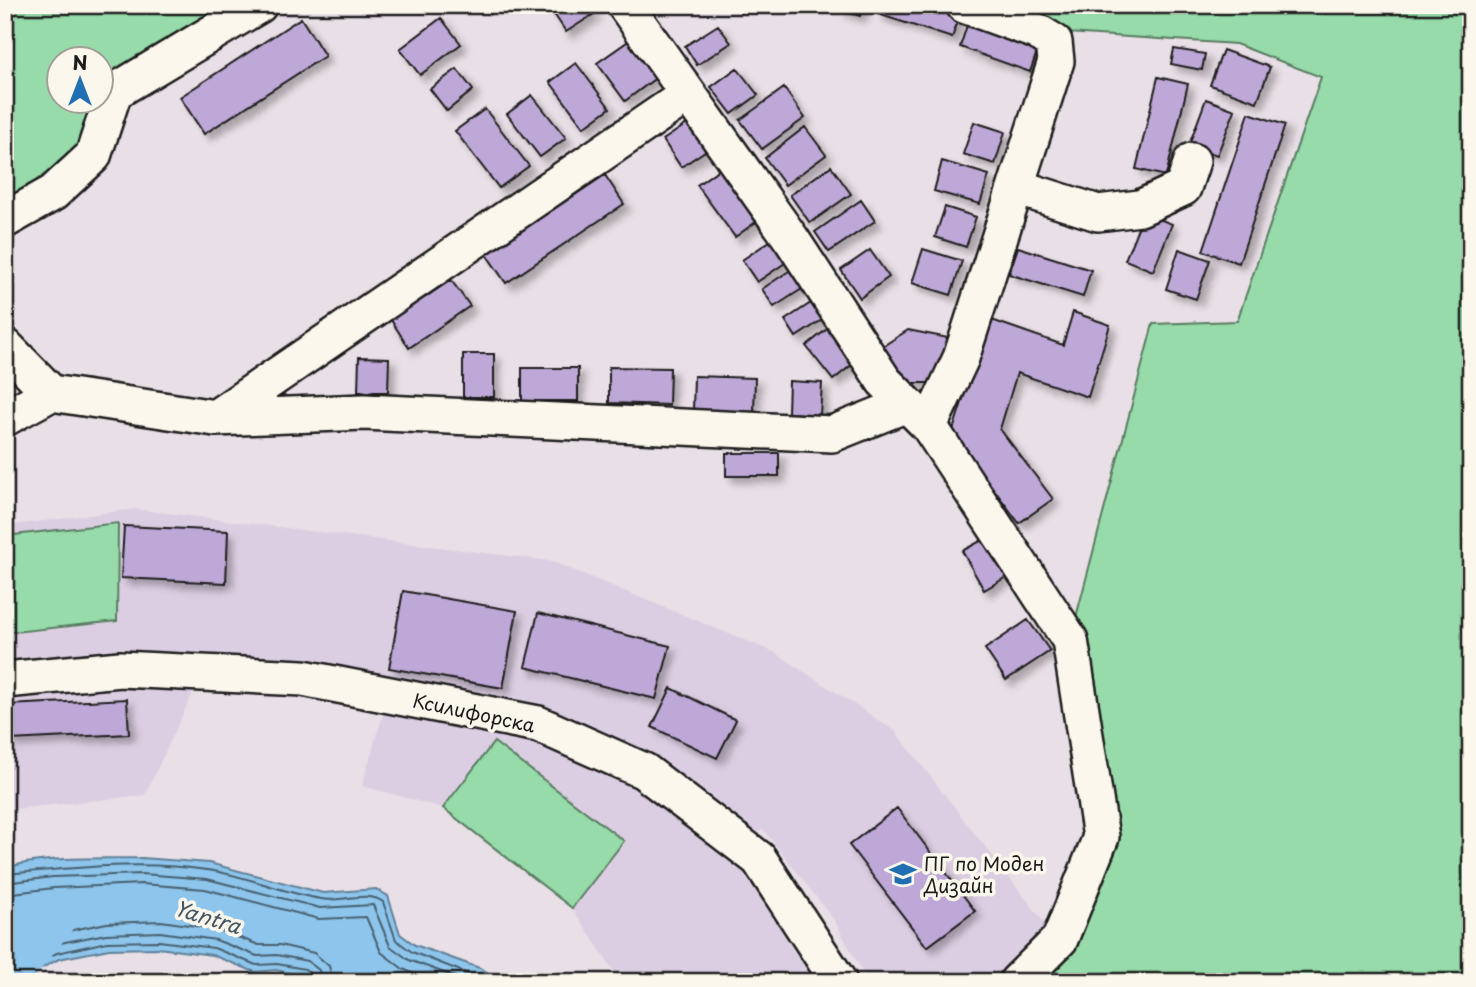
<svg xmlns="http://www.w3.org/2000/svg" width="1476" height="987" font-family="'Playpen Sans',sans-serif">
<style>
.built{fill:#dccee2}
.green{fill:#96dba9;stroke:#597c62;stroke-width:2;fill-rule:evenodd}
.water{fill:#8dc5ec;stroke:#608199;stroke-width:2}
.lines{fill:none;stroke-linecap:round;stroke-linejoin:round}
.shore{stroke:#49606f;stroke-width:2}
.river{stroke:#8dc5ec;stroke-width:44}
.building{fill:#bea8d7;stroke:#1c1c1c;stroke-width:2;filter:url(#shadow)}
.minor-casing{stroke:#1c1c1c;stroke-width:40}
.minor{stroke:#fbf7ec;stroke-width:35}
.labels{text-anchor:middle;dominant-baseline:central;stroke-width:7;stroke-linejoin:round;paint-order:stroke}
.street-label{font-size:19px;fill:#1c1c1c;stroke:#fbf7ec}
.poi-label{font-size:19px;fill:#1c1c1c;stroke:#fbf7ec;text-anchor:start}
.water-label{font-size:21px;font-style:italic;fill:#445765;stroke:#fbf7ec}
</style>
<defs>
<filter id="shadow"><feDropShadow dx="6" dy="6" stdDeviation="3.5" flood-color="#0004"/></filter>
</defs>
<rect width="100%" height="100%" fill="#e9dfe6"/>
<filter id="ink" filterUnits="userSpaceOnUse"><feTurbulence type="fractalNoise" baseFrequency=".0143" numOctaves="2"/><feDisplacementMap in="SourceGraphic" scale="14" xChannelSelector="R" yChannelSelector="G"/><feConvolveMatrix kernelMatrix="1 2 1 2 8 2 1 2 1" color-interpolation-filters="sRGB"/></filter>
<g filter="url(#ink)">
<!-- built -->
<path class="built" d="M135 509 551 561 774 652 895 731 1047 926 991 982H868L834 920 763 829 742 845 836 982H621L572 908 443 808 362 786 383 714 300 694 197 684 145 795 5 810V526Z"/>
<!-- green -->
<path class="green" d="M5 5H259L114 92 93 156 5 220ZM60 60H102V102H60Z
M964 5H1471V982H1263L1260 975 1237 982H1017L1060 939 1087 823 1070 640 1153 324 1237 321 1321 77 1236 44 1036 31Z
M118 523 117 621 5 633V536Z
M494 742 624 841 572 908 443 808Z"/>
<!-- water -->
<path class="water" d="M142 858 209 863 323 893 376 889 388 896 400 934 415 945 482 969 502 982H310L303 976 276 970 255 972 212 955 158 948 109 949 59 959 42 968 24 966 5 958V869C37 855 106 859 142 858Z"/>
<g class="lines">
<!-- shore -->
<path class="shore" d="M5 874C71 868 140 860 207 870 246 875 282 893 321 899 340 903 367 890 383 902L396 940 412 952 489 982
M5 883 53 877 142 874 207 879 320 908 373 905 390 946 409 960 469 982
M5 894 54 888 142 884 205 889 319 919 366 917 381 952 403 969 433 982
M5 933 36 941 53 934 107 923 161 921 216 929 259 945H280L314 953 329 966 333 982
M5 943 39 951 55 944 106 934 160 932 216 940 257 956 277 955 307 961 319 970 322 982
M5 952 40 960 57 953 107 942 159 941 214 948 256 965 277 964 305 969 312 975 314 982"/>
<!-- river -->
<path class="river" d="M5 980 55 916"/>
</g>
<!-- building -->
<path class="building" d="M548 5H588L594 14 566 32Z
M842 5H863L860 16 840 10Z
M880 5H942L961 11 952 38 878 14Z
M970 16 1041 40 1030 72 960 47Z
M301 18 325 56 204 134 180 97Z
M441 18 461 44 420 75 400 49Z
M718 25 731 43 697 65 685 46Z
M630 40 657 77 625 101 597 63Z
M1174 49 1205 54 1202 70 1171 64Z
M1223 50 1270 67 1257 102 1210 85Z
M576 63 610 108 584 127 550 82Z
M737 68 758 95 732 114 711 87Z
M457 69 473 90 447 111 430 89Z
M1158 77 1188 84 1166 176 1136 169Z
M784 88 805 118 762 149 740 120Z
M532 95 566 138 540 157 507 114Z
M1206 99 1235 110 1217 155 1189 145Z
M485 109 529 166 499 188 455 131Z
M1249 113 1285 125 1239 263 1203 251Z
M690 122 708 149 681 167 663 140Z
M974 122 1005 132 995 164 963 154Z
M805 127 826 155 785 185 765 158Z
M942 161 989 175 980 204 934 191Z
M831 166 851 194 810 223 790 195Z
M722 167 760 219 735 237 697 185Z
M605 175 624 204 506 283 486 254Z
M861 200 875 221 829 252 815 232Z
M945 207 976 217 966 247 935 237Z
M1144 213 1172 224 1153 271 1125 260Z
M773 239 788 261 757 282 742 260Z
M1018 247 1091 270 1083 297 1009 274Z
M923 249 962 261 951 295 912 283Z
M1179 249 1210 260 1196 299 1166 289Z
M870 250 889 277 860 298 841 270Z
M792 269 805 287 774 307 762 289Z
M451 280 470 306 409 348 391 320Z
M817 299 828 316 796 337 785 320Z
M1073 312 1110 325 1088 397 1017 373 1000 429 1053 499 1019 523 952 433 989 319 1063 345Z
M832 325 859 359 833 380 806 346Z
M908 330 948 338 941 373 929 383H908L880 348Z
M463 354H494V397H463Z
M359 357 389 358 388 392H358Z
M609 367 670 368 669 405 609 403Z
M522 368H578V401H522Z
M694 376 755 378 754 412 693 411Z
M789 381 822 383 820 415 788 413Z
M726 453H779V476H726Z
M124 526 228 531 226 583 121 578Z
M986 538 1008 576 984 590 962 551Z
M403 591 517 611 503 688 389 668Z
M538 613 670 646 656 699 525 667Z
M1028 620 1050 651 1006 680 985 649Z
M671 688 736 720 717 758 652 727Z
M127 699 129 734 10 740 8 705Z
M897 808 975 911 927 947 849 845Z"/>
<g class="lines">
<defs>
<path id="minor" d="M625 5 792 240 884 381 929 426 1070 640 1101 837 1060 939 1017 982
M1016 187 1098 213 1140 208 1183 188 1192 161
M5 220 53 193 93 156 114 92 259 5
M5 346 51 393
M5 418 51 393 215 418 364 412 832 434 907 404
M215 418 687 95
M929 426 961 358 1056 61 1054 42 1036 31 964 5
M5 680 120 669 303 678 538 724 644 771 759 859 839 982"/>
</defs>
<!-- minor casing -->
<use href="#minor" class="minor-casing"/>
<!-- minor -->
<use href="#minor" class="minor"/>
</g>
</g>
<!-- icons -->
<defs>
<symbol id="school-bare" viewBox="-9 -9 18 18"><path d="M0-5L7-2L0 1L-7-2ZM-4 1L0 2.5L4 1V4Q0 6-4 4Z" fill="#1f6fb2" stroke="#fbf7ec" stroke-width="2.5" paint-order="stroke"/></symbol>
</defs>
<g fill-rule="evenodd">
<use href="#school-bare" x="884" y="855" width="38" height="38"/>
</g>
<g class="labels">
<!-- street labels -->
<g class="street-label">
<text transform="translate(474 712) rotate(12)">Ксилифорска</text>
</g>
<!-- poi labels -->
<g class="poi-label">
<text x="924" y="863">ПГ по Моден<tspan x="924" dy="22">Дизайн</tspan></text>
</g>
<!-- water labels -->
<g class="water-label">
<text transform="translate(208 916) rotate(17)">Yantra</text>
</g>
</g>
<!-- margin -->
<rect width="1476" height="987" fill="none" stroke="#fbf7ec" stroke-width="28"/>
<rect x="14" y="14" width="1448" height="959" fill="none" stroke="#1c1c1c" stroke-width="2.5" filter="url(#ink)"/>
<!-- north arrow -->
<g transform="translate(80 80)"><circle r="33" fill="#fbf7ec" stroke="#a29f99" stroke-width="2"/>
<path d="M0-5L12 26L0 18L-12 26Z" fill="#1f6fb2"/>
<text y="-10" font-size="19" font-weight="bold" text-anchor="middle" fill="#1c1c1c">N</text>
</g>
</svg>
